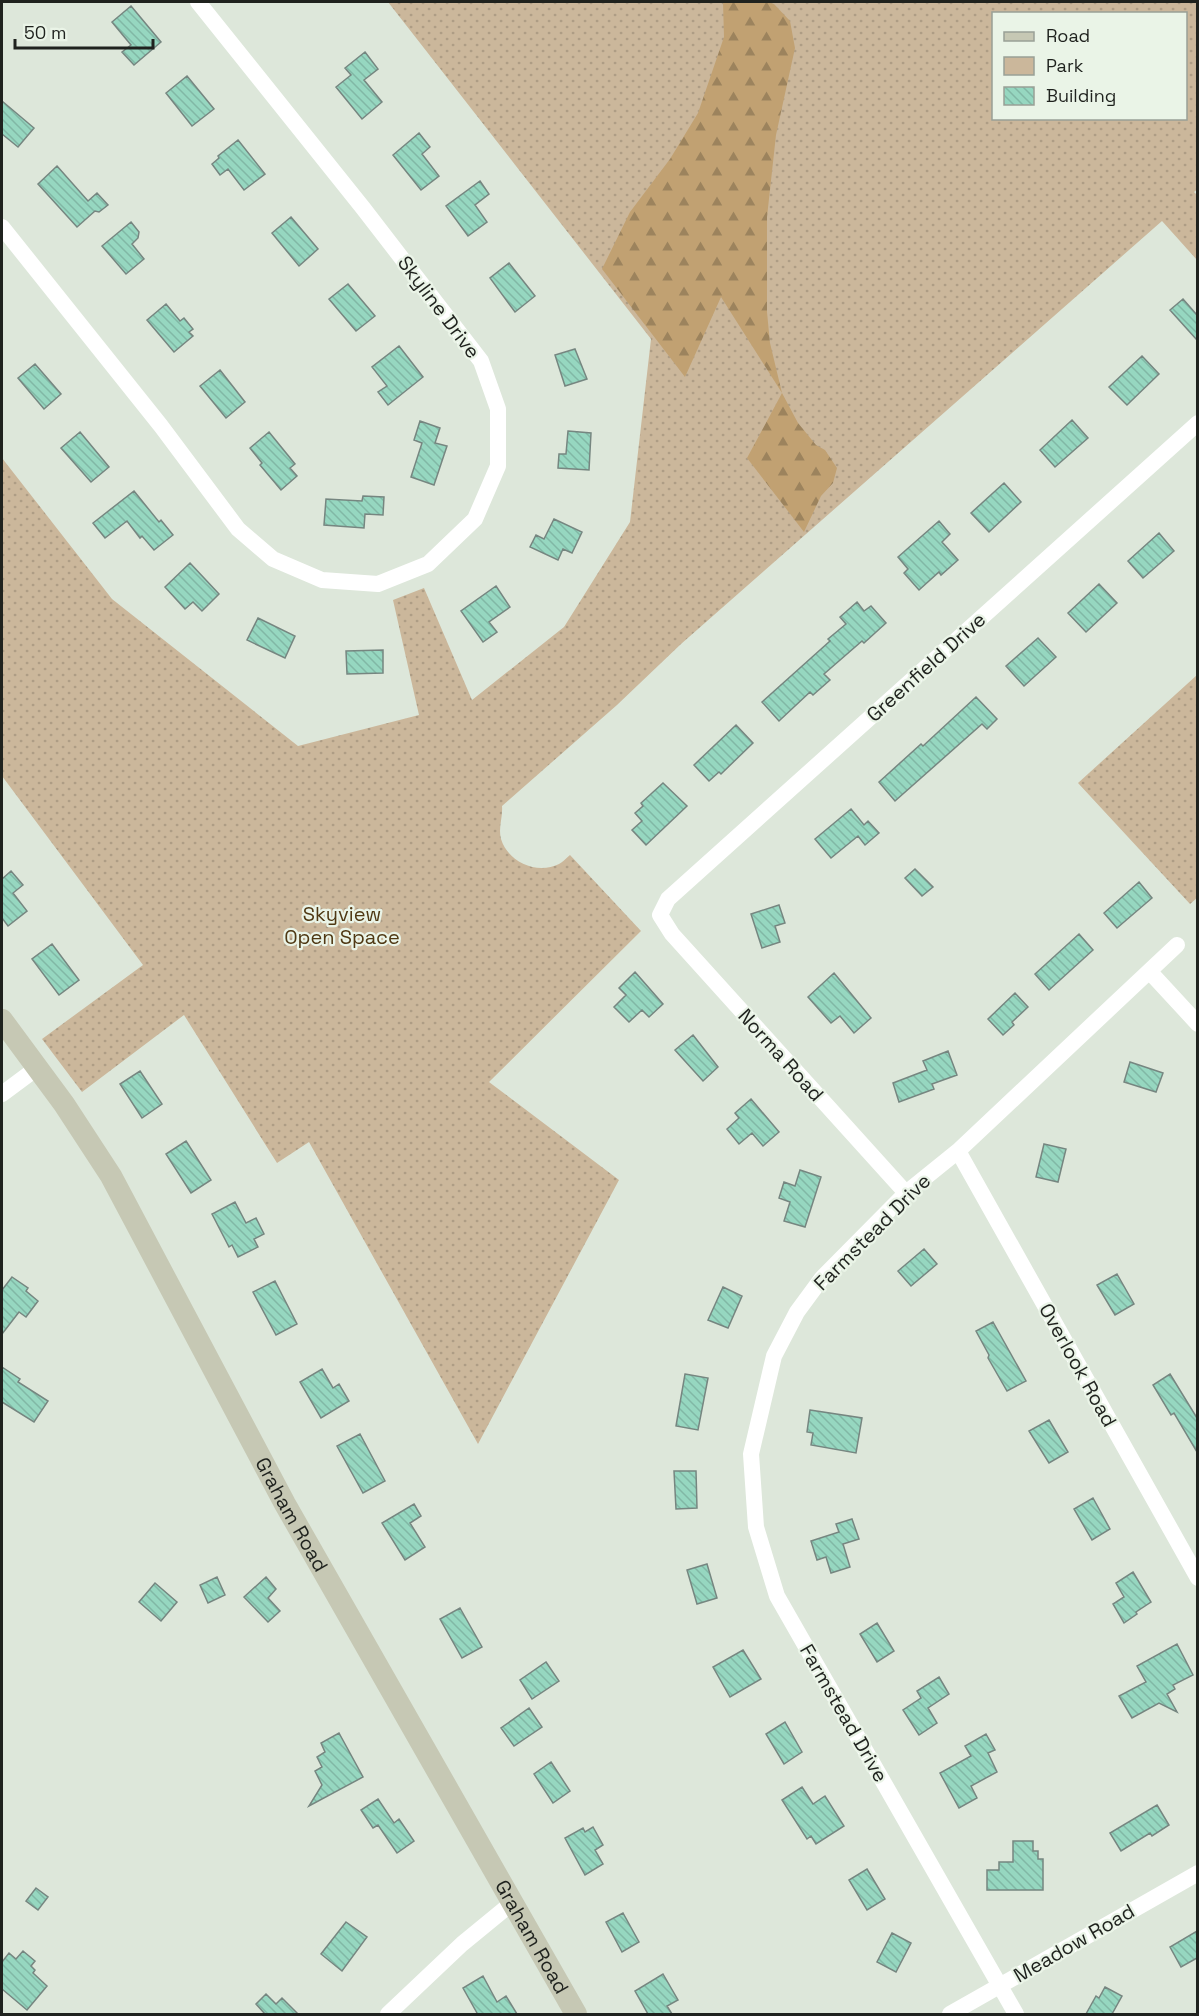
<svg xmlns="http://www.w3.org/2000/svg" width="1199" height="2016" font-family="'Space Grotesk',sans-serif">
<style>
.green{fill:url(#green-dots);fill-rule:evenodd}
.forest{fill:url(#forest-firs)}
.building{fill:url(#building-back-hatch);stroke:#768680;stroke-width:1.5}
.lines{fill:none;stroke-linecap:round;stroke-linejoin:round}
.street{stroke:#fff;stroke-width:16}
.secondary{stroke:#c6c8b4;stroke-width:22}
.labels{text-anchor:middle;dominant-baseline:central;stroke-width:4.5;stroke-linejoin:round;paint-order:stroke}
.street-label{font-size:20px;fill:#1f221e;stroke:#eaf4e7}
.park-label{font-size:20px;fill:#4f3813;stroke:#eaf4e7}
</style>
<defs>
<pattern id="green-dots" width="8" height="8" patternUnits="userSpaceOnUse" patternTransform="scale(1.5)"><rect width="8" height="8" fill="#cbb79b"/><path d="M2 2h.1M6 6h.1" fill="none" stroke="#ae9d85" stroke-width="1.8" stroke-linecap="round"/></pattern>
<pattern id="forest-firs" width="22" height="20" patternUnits="userSpaceOnUse" patternTransform="scale(1.5)"><rect width="22" height="20" fill="#c1a172"/><path d="M5 1l3.5 6h-7zM16 11l3.5 6h-7z" fill="#9c835d"/></pattern>
<pattern id="building-back-hatch" width="6" height="6" patternUnits="userSpaceOnUse" patternTransform="scale(1.5)"><rect width="6" height="6" fill="#96d7c0"/><path d="M-1 5l2 2M0 0l6 6M5-1l2 2" fill="none" stroke="#81b8a5"/></pattern>
</defs>
<rect width="100%" height="100%" fill="#dde7da"/>
<!-- green -->
<path class="green" d="M388 2H1197L1198 189 1194 192 1198 196 1197 260 1162 221 681 644 617 705 502 806C503 818 498 827 501 839 508 862 537 875 559 864 563 862 566 858 570 855L641 931 489 1082 619 1180 478 1444 309 1142 277 1163 184 1015 82 1092 42 1039 143 965 2 776V458L112 599 298 746 419 715 393 600 424 588 472 700 564 627 630 522 651 339ZM994 14H1186V118H994Z
M1197 675 1198 897 1190 904 1078 783Z"/>
<!-- forest -->
<path class="forest" d="M723 2H767L774 4 790 21 795 48 776 135 767 217V312L770 343 782 393 798 423 816 445 825 450 837 468 833 483 821 496 804 532 747 458 782 393 721 297 685 377 602 269 630 212 670 159 698 113 724 37Z"/>
<!-- building -->
<path class="building" d="M131 6 161 42 134 65 122 52 131 45 112 22Z
M365 52 378 69 364 80 382 102 362 119 336 87 351 75 345 68Z
M187 76 214 109 192 126 166 93Z
M2 101 34 128 18 147 2 134Z
M419 133 430 147 422 154 439 176 421 190 393 155Z
M238 140 265 174 244 190 228 169 220 175 212 164 219 158 218 156Z
M57 166 88 201 97 193 108 205 99 212 95 211 77 227 38 184Z
M480 181 489 194 475 205 487 222 468 236 446 206Z
M291 217 318 249 299 266 272 233Z
M131 222 139 232 138 238 132 244 144 259 126 274 102 246Z
M509 263 535 296 515 312 490 278Z
M348 284 375 316 356 331 329 299Z
M1183 299 1197 315V340L1170 310Z
M166 304 180 321 184 318 193 329 189 332 193 336 174 352 147 320Z
M399 346 423 377 388 405 378 392 387 386 372 367Z
M575 349 587 379 565 386 555 355Z
M1142 356 1159 374 1127 405 1109 387Z
M35 364 61 394 44 409 18 378Z
M220 370 245 402 226 418 200 386Z
M1072 420 1088 438 1055 467 1040 450Z
M420 421 440 428 435 443 447 446 434 485 411 477 422 443 414 440Z
M568 431 591 433 589 470 558 468 559 454H566Z
M80 432 109 467 91 482 61 448Z
M269 432 295 464 290 468 297 476 281 490 260 465 262 463 250 448Z
M1004 483 1021 502 989 532 971 513Z
M134 491 159 522 161 520 173 535 154 550 142 536 140 538 127 521 105 538 93 523Z
M363 496 384 497 383 515 365 514 364 528 324 525 326 499 362 501Z
M554 519 582 532 572 553 563 549 558 560 530 547 536 535 544 539Z
M939 521 950 534 942 542 958 560 941 575 939 572 919 590 904 573 908 569 898 557Z
M1159 533 1174 551 1143 578 1128 561Z
M190 563 219 594 202 611 193 602 185 609 165 587Z
M1099 584 1117 603 1086 632 1068 613Z
M496 586 510 607 489 622 497 632 483 642 461 611Z
M857 602 864 611 871 606 886 623 864 643 862 641 824 674 830 680 813 695 810 692 779 721 762 702 830 641 828 639 846 624 840 617Z
M258 618 295 636 285 658 247 640Z
M1038 638 1056 657 1024 686 1006 666Z
M383 650V673L347 674 346 651Z
M976 697 997 719 987 729 982 724 895 801 879 782 921 744 923 746Z
M736 725 753 743 721 774 719 772 709 781 694 765Z
M663 783 687 806 646 845 632 830 642 821 635 813 643 806 641 803Z
M851 809 864 825 868 821 879 833 865 845 858 836 831 858 815 839Z
M915 869 933 887 922 896 905 878Z
M11 871 23 885 13 893 27 911 8 926 2 918V879Z
M1139 882 1152 898 1117 928 1104 913Z
M779 905 785 923 775 926 780 942 762 948 751 914Z
M1079 934 1093 950 1049 990 1035 974Z
M52 944 79 980 59 995 32 959Z
M635 972 663 1004 649 1017 642 1010 629 1022 614 1007 626 995 619 988Z
M834 973 871 1018 854 1033 840 1016 831 1023 808 997Z
M1015 993 1028 1007 1012 1022 1014 1025 1003 1035 988 1019Z
M693 1035 718 1067 703 1081 675 1050Z
M948 1051 957 1075 932 1084 934 1089 899 1102 893 1083 927 1070 923 1061Z
M1130 1062 1163 1073 1156 1092 1124 1082Z
M140 1071 162 1104 142 1118 120 1084Z
M751 1099 779 1132 763 1146 752 1133 739 1144 727 1129 739 1118 735 1113Z
M186 1141 211 1180 191 1193 166 1154Z
M1044 1144 1066 1149 1058 1182 1036 1177Z
M800 1170 821 1177 805 1227 784 1221 790 1202 779 1198 784 1182 795 1186Z
M235 1202 246 1223 256 1218 264 1234 254 1239 258 1247 238 1257 232 1245 229 1247 212 1214Z
M924 1249 937 1264 911 1286 898 1271Z
M1117 1274 1134 1304 1115 1315 1097 1285Z
M12 1277 28 1288 26 1291 38 1301 26 1317 19 1312 2 1334V1290Z
M275 1281 297 1324 276 1335 253 1292Z
M723 1287 742 1296 728 1328 708 1320Z
M993 1322 1026 1381 1007 1391 988 1358 989 1355 976 1331Z
M2 1367 20 1379 18 1382 48 1401 34 1422 2 1402Z
M322 1369 333 1388 339 1384 349 1401 321 1418 300 1382Z
M685 1374 708 1378 698 1430 676 1426Z
M1170 1374 1197 1418V1452L1174 1413 1171 1415 1153 1385Z
M810 1410 862 1418 856 1453 811 1445 813 1433 807 1432Z
M1049 1420 1068 1452 1049 1463 1029 1431Z
M360 1434 385 1481 363 1493 337 1446Z
M674 1471H696L697 1508 676 1509Z
M1093 1498 1110 1529 1092 1540 1074 1509Z
M414 1504 421 1516 410 1523 425 1547 405 1560 382 1523Z
M852 1519 859 1539 843 1544 850 1567 831 1573 826 1557 817 1560 811 1541 839 1532 836 1524Z
M707 1564 717 1598 697 1604 687 1570Z
M1133 1572 1151 1602 1136 1612 1137 1614 1124 1623 1113 1604 1124 1597 1116 1583Z
M217 1577 225 1595 208 1603 200 1585Z
M266 1577 276 1589 268 1598 280 1611 268 1622 244 1597Z
M155 1583 177 1602 161 1621 139 1602Z
M460 1608 482 1647 462 1658 440 1619Z
M877 1623 894 1651 877 1662 860 1634Z
M1177 1644 1193 1675 1173 1685 1175 1689 1167 1694 1177 1712 1159 1703 1132 1718 1119 1696 1146 1682 1137 1666Z
M743 1650 761 1679 730 1697 713 1667Z
M546 1662 559 1681 532 1699 520 1680Z
M939 1677 949 1694 928 1708 937 1723 919 1735 903 1710 921 1698 917 1691Z
M529 1708 542 1727 514 1746 501 1728Z
M785 1722 802 1752 784 1764 766 1734Z
M339 1733 363 1777 309 1806 322 1785 315 1771 322 1767 317 1757 325 1752 321 1743Z
M986 1734 995 1750 988 1753 997 1772 971 1786 977 1798 959 1808 940 1773 971 1756 965 1746Z
M551 1762 570 1791 553 1803 534 1774Z
M802 1787 813 1804 825 1796 844 1826 816 1844 811 1836 807 1839 782 1800Z
M378 1799 394 1823 399 1819 414 1841 397 1853 378 1825 373 1828 361 1810Z
M1157 1805 1169 1825 1152 1836 1150 1833 1121 1851 1110 1833Z
M593 1827 603 1845 595 1850 603 1864 585 1875 565 1838 583 1828 585 1832Z
M1013 1841H1033V1851H1038V1859H1043V1890H987V1870H999V1862H1013Z
M867 1869 885 1899 867 1910 849 1880Z
M36 1888 48 1897 38 1910 26 1901Z
M623 1913 639 1942 622 1952 606 1922Z
M346 1922 367 1937 342 1971 321 1954Z
M1197 1931V1958L1181 1967 1170 1947Z
M892 1933 911 1943 896 1972 877 1962Z
M23 1951 35 1961 31 1966 35 1970 33 1973 47 1986 27 2010 2 1989V1962L9 1953 16 1959Z
M663 1974 678 2000 667 2006 672 2014H648L635 1991Z
M483 1976 497 2002 506 1996 517 2014H474L477 2013 463 1988Z
M1105 1987 1122 1996 1112 2014H1086L1096 1996 1099 1998Z
M266 1994 276 2004 282 1998 298 2014H265L256 2004Z"/>
<g class="lines">
<!-- street -->
<path class="street" d="M2 227 161 426 238 529 273 559 322 580 378 584 428 564 475 519 498 466V409L481 361 363 208 198 2
M1150 972 1198 1024
M2 1094 37 1068
M958 1151 1198 1578
M906 1193 672 934 660 915 668 899 1198 423
M388 2014 462 1944 512 1903
M950 2014 1198 1873
M1016 2014 777 1596 756 1527 751 1454 774 1356 797 1312 822 1278 906 1193 958 1151 1177 945"/>
<!-- secondary -->
<path class="secondary" id="s1" d="M2 1020 64 1104 111 1176 285 1504 576 2014"/>
</g>
<g class="labels">
<!-- street labels -->
<g class="street-label">
<text transform="translate(439 307) rotate(53)">Skyline Drive</text>
<text transform="translate(926 667) rotate(-42)">Greenfield Drive</text>
<text transform="translate(781 1055) rotate(48)">Norma Road</text>
<text transform="translate(872 1232) rotate(-45)">Farmstead Drive</text>
<text transform="translate(1078 1365) rotate(61)">Overlook Road</text>
<text stroke="none"><textPath href="#s1" startOffset="574">Graham Road</textPath></text>
<text transform="translate(844 1713) rotate(60)">Farmstead Drive</text>
<text stroke="none"><textPath href="#s1" startOffset="1060">Graham Road</textPath></text>
<text transform="translate(1074 1943) rotate(-30)">Meadow Road</text>
</g>
<!-- park labels -->
<g class="park-label">
<text x="342" y="914">Skyview<tspan x="342" dy="23">Open Space</tspan></text>
</g>
</g>
<!-- border -->
<rect width="1199" height="2016" fill="none" stroke="#1f221e" stroke-width="6"/>
<!-- legend -->
<rect x="992" y="12" width="195" height="108" fill="#eaf4e7" stroke="#99a097" stroke-width="1.5"/>
<rect x="1004" y="32" width="30" height="9" fill="#c6c8b4" stroke="#99a097" stroke-width="1.5"/>
<text x="1046" y="42" font-size="18" fill="#1f221e">Road</text>
<rect x="1004" y="57" width="30" height="18" fill="#cbb79b" stroke="#99a097" stroke-width="1.5"/>
<text x="1046" y="72" font-size="18" fill="#1f221e">Park</text>
<rect x="1004" y="87" width="30" height="18" fill="url(#building-back-hatch)" stroke="#99a097" stroke-width="1.5"/>
<text x="1046" y="102" font-size="18" fill="#1f221e">Building</text>
<!-- scale -->
<path d="M15 39v9h138v-9" fill="none" stroke="#1f221e" stroke-width="3"/>
<text x="24" y="39" font-size="18" fill="#1f221e" stroke="#eaf4e7" stroke-width="4.5" paint-order="stroke">50 m</text>
</svg>
